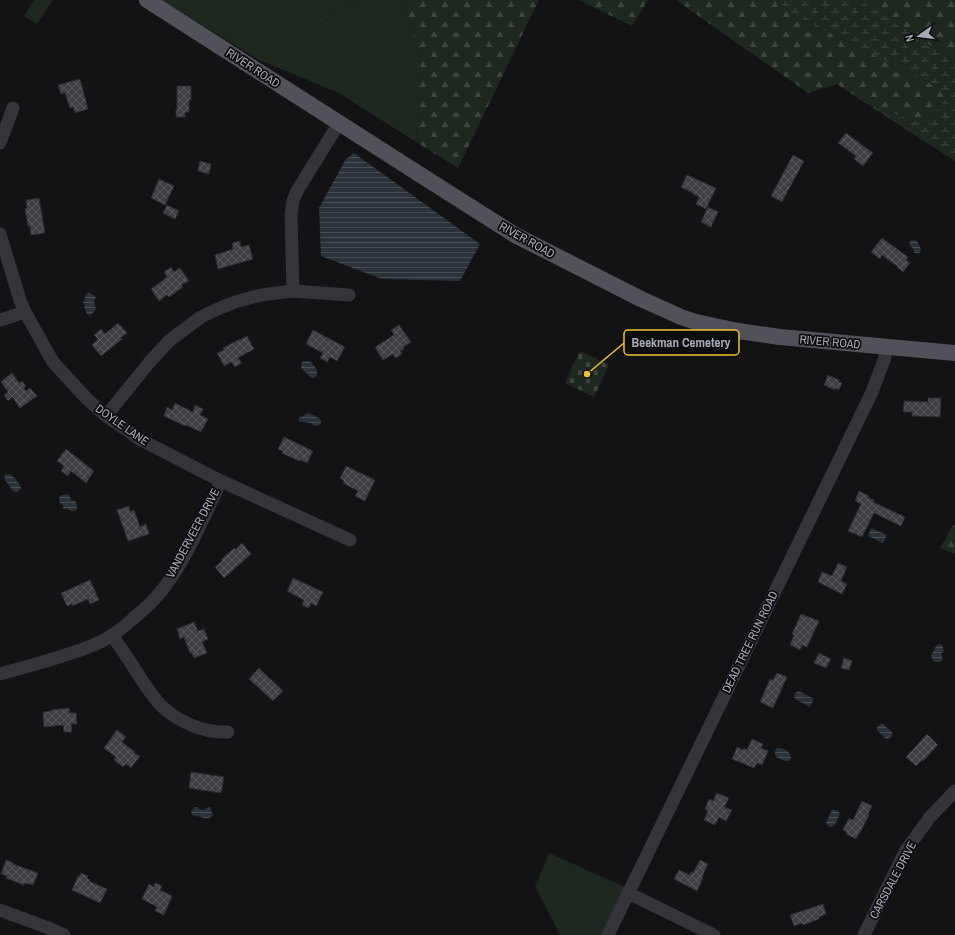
<svg xmlns="http://www.w3.org/2000/svg" width="955" height="935" font-family="'Archivo Narrow',sans-serif">
<style>
.green{fill:#1f2721}
.forest{fill:url(#forest-firs)}
.wetland{fill:url(#wetland-marsh)}
.cemetery{fill:url(#cemetery-stones)}
.water{fill:url(#water-rules)}
.building{fill:url(#building-cross-hatch);stroke:#2d2d31}
.lines{fill:none;stroke-linecap:round;stroke-linejoin:round}
.minor{stroke:#34343a;stroke-width:13}
.major{stroke:#505159;stroke-width:16}
.labels{text-anchor:middle;dominant-baseline:central;stroke-width:3.5;stroke-linejoin:round;paint-order:stroke}
.street-label{font-size:12px;fill:#a5a8b5;stroke:#0e0e10}
.leader{fill:none;stroke:#efc230;stroke-width:1.5}
.callout-dot{fill:#efc230;stroke:#0e0e10;stroke-width:1.5}
.callout{fill:#0e0e10;stroke:#efc230;stroke-width:1.5}
.callout-label{font-size:13px;text-anchor:middle;font-weight:bold;fill:#a5a8b5}
</style>
<defs>
<pattern id="forest-firs" width="22" height="20" patternUnits="userSpaceOnUse"><rect width="22" height="20" fill="#1f2721"/><path d="M5 1l3.5 6h-7zM16 11l3.5 6h-7z" fill="#3d443f"/></pattern>
<pattern id="wetland-marsh" width="20" height="14" patternUnits="userSpaceOnUse"><rect width="20" height="14" fill="#1f2721"/><path d="M1 5h8M5 5V1M11 12h8M15 12V8" fill="none" stroke="#3d443f"/></pattern>
<pattern id="cemetery-stones" width="16" height="16" patternUnits="userSpaceOnUse"><rect width="16" height="16" fill="#1f2721"/><path d="M2 7V4a2 2 0 0 1 4 0v3zM10 15v-3a2 2 0 0 1 4 0v3z" fill="#3d443f"/></pattern>
<pattern id="water-rules" width="6" height="5" patternUnits="userSpaceOnUse"><rect width="6" height="5" fill="#2b323a"/><path d="M0 2.5h6" fill="none" stroke="#474d54"/></pattern>
<pattern id="building-cross-hatch" width="8" height="8" patternUnits="userSpaceOnUse"><rect width="8" height="8" fill="#3f4045"/><path d="M0 0l8 8M0 8l8-8" fill="none" stroke="#58595e"/></pattern>
</defs>
<rect width="100%" height="100%" fill="#131315"/>
<!-- green -->
<path class="green" d="M34 0H53L37 24 24 16Z
M161 0H344L324 18 359 0H403L421 58 416 142 339 93 259 60Z
M549 853 625 887 602 935H560L535 886Z"/>
<!-- forest -->
<path class="forest" d="M344 0H359L322 20Z
M403 0H539L458 168 416 142 421 58Z
M579 0H648L632 26Z
M676 0H776L794 15 950 93 925 125 864 102 837 84 808 93Z
M861 0H955V62Z
M955 522V554L940 548Z"/>
<!-- wetland -->
<path class="wetland" d="M776 0H861L955 62V161L864 102 925 125 950 93 794 15Z"/>
<!-- cemetery -->
<path class="cemetery" d="M580 351 609 365 594 397 565 383Z"/>
<!-- water -->
<path class="water" d="M354 153 480 244 460 281 382 279 321 256 319 208 346 159Z
M912 240 917 241 920 247 921 251 919 253H915L914 252C914 248 910 247 909 243Z
M87 293H90L96 297 94 302 96 309 91 315 87 314 84 306 85 304 83 303V302L85 300V297Z
M304 361H308L311 362 313 365 315 366V368L317 371V376L315 377 312 378C310 377 308 375 307 373 306 372 303 371 302 369L301 368 302 362Z
M308 413C312 414 327 420 319 425 315 428 313 424 310 423 307 422 303 422 300 422L298 420 300 417C303 417 305 414 308 413Z
M6 474 12 475 20 485 21 488 19 491 16 492 13 491 5 480 4 476Z
M66 494C70 495 70 496 71 500L75 501 77 505V509C73 512 70 512 67 508L64 509 63 508V505L60 503 59 498 60 496Z
M871 528 887 535 883 543 868 536Z
M940 644 942 645 944 651 941 654 943 660 940 662H934L931 656 936 646Z
M799 691 814 699 810 707 795 699 794 696 796 692Z
M881 724H883L892 732V736L888 739 885 738 877 730V727Z
M777 748C791 747 796 763 785 761 782 760 779 758 776 757 774 753 775 751 777 748Z
M196 807 202 810 210 807 213 815 212 816C207 820 206 819 201 817 198 816 195 816 192 815L191 811 194 808Z
M832 810H835L838 811 840 814 834 826 831 827 828 826 826 823Z"/>
<!-- building -->
<path class="building" d="M80 79 88 109 75 113 73 107 70 108 65 93 61 94 58 85Z
M177 86H191V100H189V112H185V117H176V109H177Z
M846 133 873 153 863 166 854 159 856 156 838 143Z
M793 155 804 161 782 202 771 196Z
M200 161 211 164 209 174 198 171Z
M687 175 716 188 706 209 696 204 699 197 693 194V193L681 187Z
M159 179 174 186 165 205 151 198Z
M39 198 45 233 31 235 30 226H28L25 209 27 208 26 200Z
M167 205 179 211 175 219 163 213Z
M708 207 718 212 711 227 701 222Z
M882 238 908 257 906 260 910 263 903 272 897 267V266L882 255 880 259 871 252Z
M240 241 241 247 249 245 253 259 218 269 215 255 233 249 232 243Z
M171 267 174 272 180 268 189 281 181 285 183 287 169 297 167 295 159 301 151 289 167 277 164 272Z
M118 323 127 333 120 338 122 339 101 356 92 345 98 339 94 335 101 329 105 334Z
M399 325 411 342 403 347 404 349 400 351 402 354 396 358 393 354 383 360 375 347 394 335 391 330Z
M313 330 345 347 337 361 330 357 327 362 320 358 323 353 306 344Z
M247 336 254 349 238 358 242 363 235 367 231 362 224 366 217 353 224 350 223 348 240 339V340Z
M12 373 19 383 22 381 26 386 24 388 26 391 30 388 37 396 20 408 12 397 8 401 4 395 8 392 1 382Z
M828 375 839 380V382L842 383 839 390 835 388V390L824 385Z
M928 398H941L940 417 912 416V412H903L904 401 928 402Z
M175 403 193 412 195 405 203 409 200 415 208 419 201 432 186 425 185 426 164 416 167 407 172 410Z
M284 437 313 451 307 463 300 460 299 461 282 453 283 451 278 449Z
M66 449 94 471 86 483 71 471 68 476 61 471 64 466 57 461Z
M346 466 375 480 365 501 355 496 358 491 343 483 344 481 340 478Z
M859 491 869 496 868 498 874 500 873 502 905 517 901 526 874 513 862 537 848 531 861 504 855 501Z
M129 506 130 512 134 510 140 527 146 524 149 534 128 541 117 510Z
M242 543 251 554 224 578 215 567 222 561 221 560 234 548 236 549Z
M838 563 847 567 841 581 847 584 842 594 818 582 822 572 832 576Z
M293 578 323 592 316 606 311 603 309 608 302 605 304 600 287 591Z
M90 580 99 600 90 604 88 599 72 606V604L67 606 61 593Z
M801 614 819 621 807 647 802 645 800 650 790 645 794 635 792 634Z
M194 622 198 631 204 629 208 639 202 642 207 653 194 658 192 653H190L184 637 180 639 177 629Z
M819 653 831 659 826 668 814 663Z
M844 658 852 661 849 670 841 668Z
M259 668 283 691 273 701 249 679Z
M777 673 787 677 773 708 760 702 770 679 773 680Z
M69 708 70 713H76L77 724H71L72 732H64L63 725 44 727 43 712 51 711V710Z
M117 730 126 737 122 742 135 752 134 753 140 756 131 768 126 764 123 767 114 760 116 757 104 748Z
M927 734 938 745 923 761 922 760 916 766 906 757Z
M752 739 763 744 761 748 768 751 762 765 757 763 754 768 732 759 737 747 743 750 744 748 747 750Z
M191 772 224 777 221 793 189 788Z
M717 793 729 798 724 807 732 810 726 821 719 817 715 825 704 820 708 811 705 809 709 799 713 801Z
M862 801 872 806 868 814 869 815 860 833H859L856 839 846 834 847 832 843 830 849 818 853 820Z
M6 860 14 863 13 864 38 873 33 885 25 883 24 885 6 878 7 876 1 874Z
M700 860 708 864 702 877 703 878 697 891 674 879 679 870 690 875 691 872 693 873Z
M81 873 88 876 87 878 90 880 89 881 107 889 100 903 72 890 78 876 79 877Z
M155 883 162 886 160 890 172 896 164 915 155 911 157 907 142 899 149 884 154 887Z
M823 904 826 914 819 917V919L803 925 802 923 794 926 790 915Z"/>
<g class="lines">
<!-- minor -->
<path class="minor" d="M0 143 13 108
M0 234 20 300 25 312 53 362 87 399 106 416 141 440 221 481 350 540
M293 291 291 215 293 201 297 191 339 123
M0 320 25 312
M106 416 148 364 169 341 201 317 220 308 238 301 261 295 293 291 349 295
M112 635C122 650 132 664 141 679 148 689 156 702 166 710 183 724 206 733 228 732
M0 674C32 665 65 657 96 644 111 638 124 627 136 616 143 610 152 603 158 595 186 562 202 520 221 481
M628 893 714 935
M0 910 46 927 64 935
M608 935 872 392 884 360 887 347
M864 935 906 850 930 817 955 791"/>
<!-- major -->
<path class="major" d="M147 0 430 181 515 235 641 299 681 317 696 322 738 331 780 337 955 353"/>
</g>
<g class="labels">
<!-- street labels -->
<g class="street-label">
<text transform="translate(253 68) rotate(33)">RIVER ROAD</text>
<text transform="translate(527 240) rotate(29)">RIVER ROAD</text>
<text transform="translate(830 342) rotate(5)">RIVER ROAD</text>
<text transform="translate(122 425) rotate(35)">DOYLE LANE</text>
<text transform="translate(193 533) rotate(-62)">VANDERVEER DRIVE</text>
<text transform="translate(750 642) rotate(-64)">DEAD TREE RUN ROAD</text>
<text transform="translate(893 880) rotate(-62)">CARSDALE DRIVE</text>
</g>
</g>
<!-- callouts -->
<path class="leader" d="M587 374L624 343"/>
<circle class="callout-dot" cx="587" cy="374" r="4"/>
<rect class="callout" x="624" y="330" width="115" height="25" rx="4"/>
<g class="callout-label">
<text x="681" y="347">Beekman Cemetery</text>
</g>
<!-- north arrow -->
<g transform="translate(919 36) rotate(256)" stroke="#0e0e10" stroke-width="3" paint-order="stroke">
<path d="M0-3L7 15L0 10L-7 15Z" fill="#a5a8b5"/>
<text y="-6" font-size="11" font-weight="bold" text-anchor="middle" fill="#a5a8b5">N</text>
</g>
</svg>
